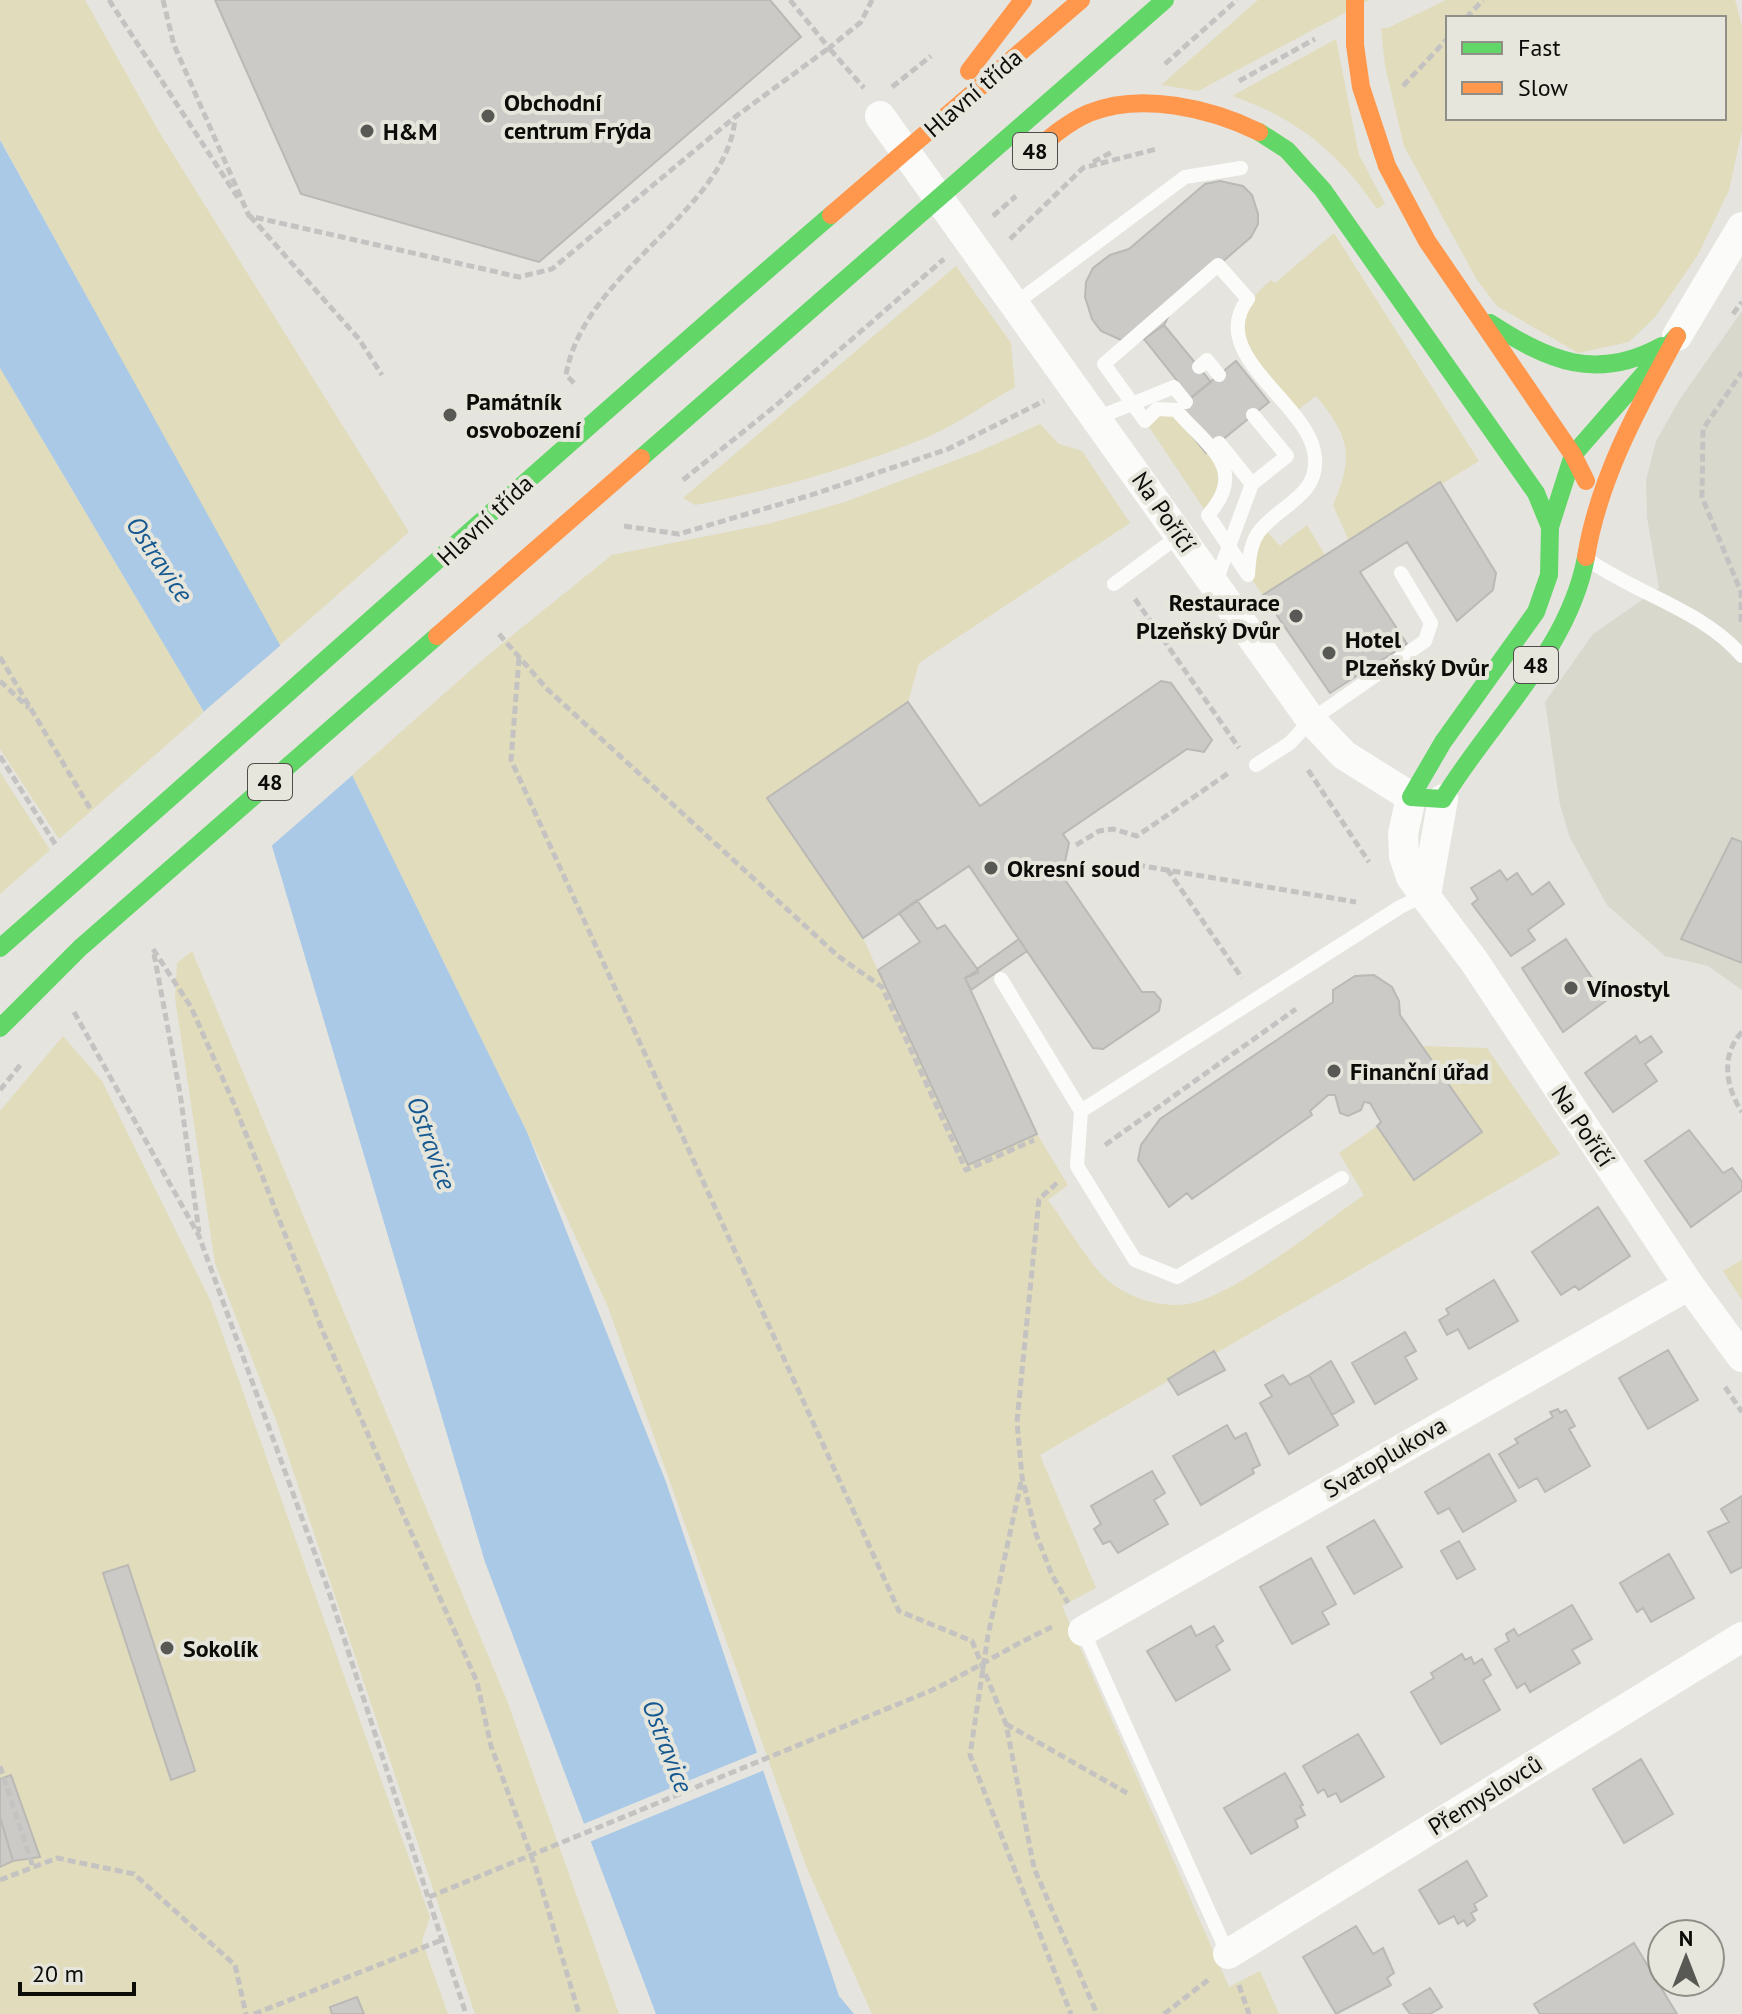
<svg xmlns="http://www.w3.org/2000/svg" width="1742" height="2014" font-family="'PT Sans',sans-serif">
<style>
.built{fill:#d9d8cd}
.green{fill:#e1dcbb;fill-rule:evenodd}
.water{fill:#a9c9e6}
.pier{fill:#e5e4df}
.building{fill:#cbcac6;stroke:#bab9b5;stroke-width:2}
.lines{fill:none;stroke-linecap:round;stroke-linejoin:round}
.path{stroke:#c4c3c2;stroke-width:5;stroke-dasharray:8 4;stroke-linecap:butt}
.lane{stroke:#fbfbfa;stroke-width:14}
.street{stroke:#fbfbfa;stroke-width:30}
.fast{stroke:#63d668;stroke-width:18}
.slow{stroke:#ff974d;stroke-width:18}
.poi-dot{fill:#585854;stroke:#e7e6dd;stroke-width:3}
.labels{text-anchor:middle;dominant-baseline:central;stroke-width:8;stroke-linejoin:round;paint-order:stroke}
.shield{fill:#e7e6dd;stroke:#4e4d49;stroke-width:2}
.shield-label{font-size:22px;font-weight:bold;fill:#0c0c09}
.street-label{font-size:24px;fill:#0c0c09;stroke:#e7e6dd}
.poi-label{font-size:24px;font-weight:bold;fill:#0c0c09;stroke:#e7e6dd;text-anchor:start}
.water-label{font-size:26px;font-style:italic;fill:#155990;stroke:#e7e6dd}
</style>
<rect width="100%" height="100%" fill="#e5e4df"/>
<!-- built -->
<path class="built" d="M1742 311V990L1708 966 1665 956 1607 905 1570 838 1560 805 1545 702 1593 634 1659 588 1647 517 1646 480 1656 441 1680 399Z"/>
<!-- green -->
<path class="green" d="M0 0H85L158 130 409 532 279 646 0 139Z
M1258 0H1369L1198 91 1161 85Z
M1446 0H1735L1742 26V131L1729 190 1698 255 1655 317 1629 342 1578 353 1497 306 1477 280 1404 146 1385 66 1381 28H1388ZM1448 18H1724V118H1448Z
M1336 39 1359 155 1385 204 1377 209C1340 154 1296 117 1232 96Z
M1334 233 1479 461 1349 541 1333 505C1354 456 1350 437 1316 396L1294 413C1253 364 1208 334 1271 280L1275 283Z
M956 266 1011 343 1015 387C987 403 959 423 930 436 855 467 774 490 695 505L683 498Z
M0 368 204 712 59 839 0 749Z
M1165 407 1227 474 1208 515 1145 421Z
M1040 424 1059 444 1082 451 1130 523 919 663 908 702 767 798 863 938 968 1164 1037 1134 1068 1185 1048 1200C1066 1224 1082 1253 1102 1275 1123 1297 1162 1310 1193 1303 1239 1292 1322 1224 1364 1195L1339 1153 1377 1126 1414 1179 1482 1133 1422 1046 1487 1048 1560 1154 1040 1455 1096 1588 1062 1606 1229 1987 1260 1971 1279 2014H872L806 1866 608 1307 527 1132 352 775 488 655 612 555 768 524 845 502 980 451Z
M1307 525 1325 555 1263 595 1248 575 1263 527 1280 546Z
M0 772 50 850 0 894Z
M192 951 506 1698 619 2014H475L277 1423 215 1263 175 998 177 963Z
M63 1036 102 1081 211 1302 430 1917 422 1941 448 2014H0V1111Z
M1742 1260V1300L1723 1271Z"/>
<!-- water -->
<path class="water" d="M0 140 352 775 527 1132 666 1482 839 1996 854 2014H656L485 1562 272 846 204 712 0 368Z"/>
<!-- pier -->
<path class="pier" d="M282 644 355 773 268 849 201 714Z
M761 1751 767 1769 587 1843 581 1825Z"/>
<!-- building -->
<path class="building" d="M215 0H770L801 37 539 262 301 194Z
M1220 181 1243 186 1252 195 1258 214V224L1251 237 1175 303 1164 325 1144 339 1121 340 1101 331 1092 319 1085 297 1086 282 1093 268 1110 255 1129 249 1205 184Z
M1164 325 1211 382 1191 398 1144 339Z
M1236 361 1269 402 1206 453 1173 412Z
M1440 482 1496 573 1493 590 1457 621 1407 542 1360 572 1407 644 1330 693 1263 595Z
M1161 681 1171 683 1212 740 1204 752 1187 749 1063 834 1069 843 1065 862 1057 868 1142 992H1154L1161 1000 1159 1011 1103 1049 1093 1048 969 866 863 938 767 798 908 702 980 806Z
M1732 838 1742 842V963L1681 939Z
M1500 870 1507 880 1517 873 1532 895 1549 882 1564 904 1528 930 1535 940 1511 956 1472 904 1478 899 1471 888Z
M917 900 937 929 945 925 978 970 965 978 1037 1134 968 1165 878 970 920 942 899 913Z
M1019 939 1027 951 971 990 965 978 978 973 977 969Z
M1566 939 1607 1000 1563 1032 1522 968Z
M1374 975 1392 987 1399 1001 1400 1015 1482 1132 1414 1180 1377 1126 1381 1122 1370 1103 1364 1102 1361 1110 1348 1116 1340 1113 1335 1095H1328L1310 1111 1312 1115 1192 1199 1187 1193 1169 1207 1138 1160 1141 1145 1160 1119 1333 1002V990L1355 976Z
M1636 1036 1640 1043 1651 1036 1662 1052 1645 1064 1657 1081 1613 1112 1585 1073Z
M1689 1130 1723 1173 1732 1168 1742 1182V1190L1691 1227 1645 1161Z
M1598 1207 1630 1256 1579 1290 1575 1286 1561 1295 1532 1252Z
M1494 1280 1518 1321 1469 1349 1458 1329 1447 1335 1439 1320 1449 1314 1446 1309Z
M1405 1332 1416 1351 1405 1357 1417 1379 1375 1404 1352 1363Z
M1668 1350 1698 1400 1648 1429 1619 1378Z
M1214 1351 1225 1370 1178 1395 1168 1379Z
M1331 1361 1354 1402 1332 1415 1309 1375Z
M1283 1375 1290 1385 1309 1375 1338 1425 1289 1454 1260 1403 1272 1396 1265 1385Z
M1558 1409 1560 1413 1566 1410 1575 1426 1569 1429 1590 1466 1545 1492 1537 1478 1519 1488 1499 1454 1518 1443 1515 1439 1553 1417 1550 1412Z
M1227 1425 1235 1439 1246 1433 1260 1465 1252 1469 1254 1473 1201 1505 1173 1456Z
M1489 1454 1516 1501 1463 1532 1449 1508 1438 1514 1425 1492Z
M1152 1471 1165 1493 1154 1500 1168 1524 1118 1553 1110 1541 1103 1544 1094 1529 1101 1524 1091 1506Z
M1742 1496V1567L1731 1573 1708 1532 1729 1522 1721 1509Z
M1374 1520 1402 1567 1354 1594 1327 1547Z
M1459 1541 1475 1569 1457 1579 1441 1551Z
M1669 1554 1694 1598 1651 1622 1643 1608 1637 1612 1620 1583Z
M1311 1558 1336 1604 1322 1612 1329 1624 1292 1644 1260 1587Z
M128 1565 195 1771 171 1780 103 1573Z
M1572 1605 1592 1639 1572 1650 1580 1663 1530 1692 1525 1683 1517 1688 1495 1649 1509 1641 1506 1634 1514 1629 1518 1636Z
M1191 1626 1196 1636 1214 1626 1223 1641 1216 1646 1230 1670 1176 1701 1147 1651Z
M1462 1654 1465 1660 1471 1657 1474 1664 1482 1659 1491 1675 1483 1680 1500 1710 1441 1744 1411 1692 1434 1678 1431 1673Z
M1358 1734 1384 1777 1341 1802 1336 1793 1328 1797 1324 1789 1318 1793 1303 1766Z
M1641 1759 1673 1814 1624 1843 1593 1789Z
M1285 1773 1303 1805 1300 1806 1305 1815 1295 1820 1298 1827 1251 1854 1224 1808Z
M11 1775 40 1857 13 1861 0 1817V1779Z
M0 1817 13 1861 0 1867Z
M1467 1861 1487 1896 1474 1904 1477 1910 1471 1913 1475 1920 1467 1926 1464 1920 1458 1924 1454 1916 1439 1924 1419 1890Z
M1356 1926 1373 1954 1383 1948 1394 1973 1387 1978 1391 1985 1336 2014 1303 1957Z
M1634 1943 1677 2014H1540L1534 2004Z
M1430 1988 1442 2007 1430 2014H1410L1403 2004Z
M357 1997 364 2014H332L330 2007Z"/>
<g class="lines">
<!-- path -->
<path class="path" d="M109 0 240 201
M163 0 174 45 249 216 519 277 552 269 735 117 829 48 864 88
M790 0 829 48 861 22 872 0
M1466 18 1483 0
M1165 64 1237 0
M1239 81 1315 39
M1403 86 1448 38
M892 87 931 56
M1093 162 1112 152
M250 216 359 339 382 375
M993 216 1016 196
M1010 239 1083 168 1156 149
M1733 314 1742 302
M574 383 566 375C583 272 728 211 735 118
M683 480 774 407 944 259
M624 526 679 534 811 495 948 449 1044 401
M1135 599 1239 748
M1741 622V592L1702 497 1703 429 1742 372
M499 634 547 689 838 956 882 987 966 1170 1034 1140
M0 657 91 810
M519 658 511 760 899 1611 972 1641 1006 1724 1034 1868 1097 2014
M0 681 29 708
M0 756 57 847
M1308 770 1369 862
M1076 845 1099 831 1113 829 1137 836 1230 772
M1137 865 1356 902
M1167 869 1242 978
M153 949 191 1007 235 1106 323 1332 477 1682 491 1746 536 1869 579 2014
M154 954 180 1093 199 1232
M74 1012 199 1236 329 1592 466 2014
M1742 1032C1720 1055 1726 1088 1742 1112
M0 1090 22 1063
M1105 1145 1296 1009
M1057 1183 1039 1199 1017 1422 1022 1477 1036 1534 1052 1575 1068 1603
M1725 1387 1742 1412
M1021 1482 988 1635 970 1755 1071 2014
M1006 1724 1127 1793
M0 1766 33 1867
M0 1880 57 1858 134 1874 235 1965 246 2014
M429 1897 930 1691C973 1671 1010 1646 1052 1627
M1239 1985 1249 2014
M254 2014 442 1940
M1164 2014 1208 1980"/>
<!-- lane -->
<path class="lane" d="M1218 265 1248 299C1206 353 1304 401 1314 451 1323 496 1279 504 1258 533 1250 545 1249 560 1248 575L1208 515C1249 469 1209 448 1176 410L1157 409 1145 421 1104 364Z
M1016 303 1185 177 1241 168
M1199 367 1207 360 1219 375
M1097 418 1174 387 1186 402
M1252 484 1287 456 1253 415
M1590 561C1639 595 1702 610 1742 656
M1114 584 1180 535
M1215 584 1252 484 1219 443
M1256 765 1290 743 1311 720 1425 641 1431 623 1401 573
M1001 979 1081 1111 1077 1166 1135 1260 1177 1277 1342 1178
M1081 1111 1400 907 1425 895
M1083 1631 1228 1954"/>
<!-- street -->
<path class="street" d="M880 116 1311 720 1344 755 1411 797 1403 834 1404 856 1411 877 1474 961 1689 1285 1742 1357
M1677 336 1742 227
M1426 895 1443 799
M1083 1631 1689 1285
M1228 1954 1742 1637"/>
<!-- fast -->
<path class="fast" d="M1259 132 1287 150 1323 190 1536 493 1550 527
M1490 323C1549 361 1596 382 1662 346
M641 458 1165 0
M1586 557C1569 650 1491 720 1443 799L1411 797 1443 742 1536 612 1549 575 1550 527 1573 455 1677 336
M0 948C278 704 551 456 831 215
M0 1028 80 948 437 636"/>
<!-- slow -->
<path class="slow" d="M1355 0V45L1361 87 1387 166 1427 241 1573 455 1586 481
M969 71 1023 0
M1028 157C1046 141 1066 123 1089 113 1141 92 1210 108 1259 132
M831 215 1081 0
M1586 557C1599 477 1639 406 1677 336
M437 636 641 458"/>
</g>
<!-- markers -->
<g class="poi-dot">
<circle cx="488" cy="116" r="8"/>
<circle cx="367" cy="131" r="8"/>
<circle cx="450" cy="415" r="8"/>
<circle cx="1296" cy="616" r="8"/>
<circle cx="1329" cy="653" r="8"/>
<circle cx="991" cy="868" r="8"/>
<circle cx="1571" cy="988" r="8"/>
<circle cx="1334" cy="1071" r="8"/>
<circle cx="167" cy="1648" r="8"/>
</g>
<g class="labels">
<!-- shield labels -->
<g class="shield">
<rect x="1013" y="133" width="44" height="36" rx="6"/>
<rect x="1514" y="647" width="44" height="36" rx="6"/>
<rect x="248" y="764" width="44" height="36" rx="6"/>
</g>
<g class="shield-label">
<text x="1035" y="151">48</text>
<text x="1536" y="665">48</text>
<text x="270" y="782">48</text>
</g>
<!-- street labels -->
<g class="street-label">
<text transform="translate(973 93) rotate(-41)">Hlavní třída</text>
<text transform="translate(1164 512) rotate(55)">Na Poříčí</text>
<text transform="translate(485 520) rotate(-43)">Hlavní třída</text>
<text transform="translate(1583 1126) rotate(56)">Na Poříčí</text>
<text transform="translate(1385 1457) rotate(-30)">Svatoplukova</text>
<text transform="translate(1485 1795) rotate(-32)">Přemyslovců</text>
</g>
<!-- poi labels -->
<g class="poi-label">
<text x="504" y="102">Obchodní<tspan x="504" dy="28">centrum Frýda</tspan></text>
<text x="383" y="131">H&amp;M</text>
<text x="466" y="401">Památník<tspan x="466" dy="28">osvobození</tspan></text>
<text x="1280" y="602" text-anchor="end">Restaurace<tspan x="1280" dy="28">Plzeňský Dvůr</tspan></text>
<text x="1345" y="639">Hotel<tspan x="1345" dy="28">Plzeňský Dvůr</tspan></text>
<text x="1007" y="868">Okresní soud</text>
<text x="1587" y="988">Vínostyl</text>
<text x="1350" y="1071">Finanční úřad</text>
<text x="183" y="1648">Sokolík</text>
</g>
<!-- water labels -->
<g class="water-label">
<text transform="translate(160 559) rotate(56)">Ostravice</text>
<text transform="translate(432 1143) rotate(70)">Ostravice</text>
<text transform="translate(668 1746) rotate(69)">Ostravice</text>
</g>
</g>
<!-- legend -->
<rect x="1446" y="16" width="280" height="104" fill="#e7e6dd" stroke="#8f8f88" stroke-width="2"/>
<rect x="1462" y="42" width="40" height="12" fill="#63d668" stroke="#8f8f88" stroke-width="2"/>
<text x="1518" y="56" font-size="24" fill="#0c0c09">Fast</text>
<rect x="1462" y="82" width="40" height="12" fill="#ff974d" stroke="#8f8f88" stroke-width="2"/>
<text x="1518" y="96" font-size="24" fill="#0c0c09">Slow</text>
<!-- north arrow -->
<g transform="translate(1686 1958)"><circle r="38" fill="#e7e6dd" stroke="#8f8f88" stroke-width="2"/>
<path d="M0-6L14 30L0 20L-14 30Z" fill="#585854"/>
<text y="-12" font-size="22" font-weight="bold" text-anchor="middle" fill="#0c0c09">N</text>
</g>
<!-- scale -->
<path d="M20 1982v12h114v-12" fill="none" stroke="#0c0c09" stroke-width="4"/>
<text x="32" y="1982" font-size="24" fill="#0c0c09" stroke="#e7e6dd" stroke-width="6" paint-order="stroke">20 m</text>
</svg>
